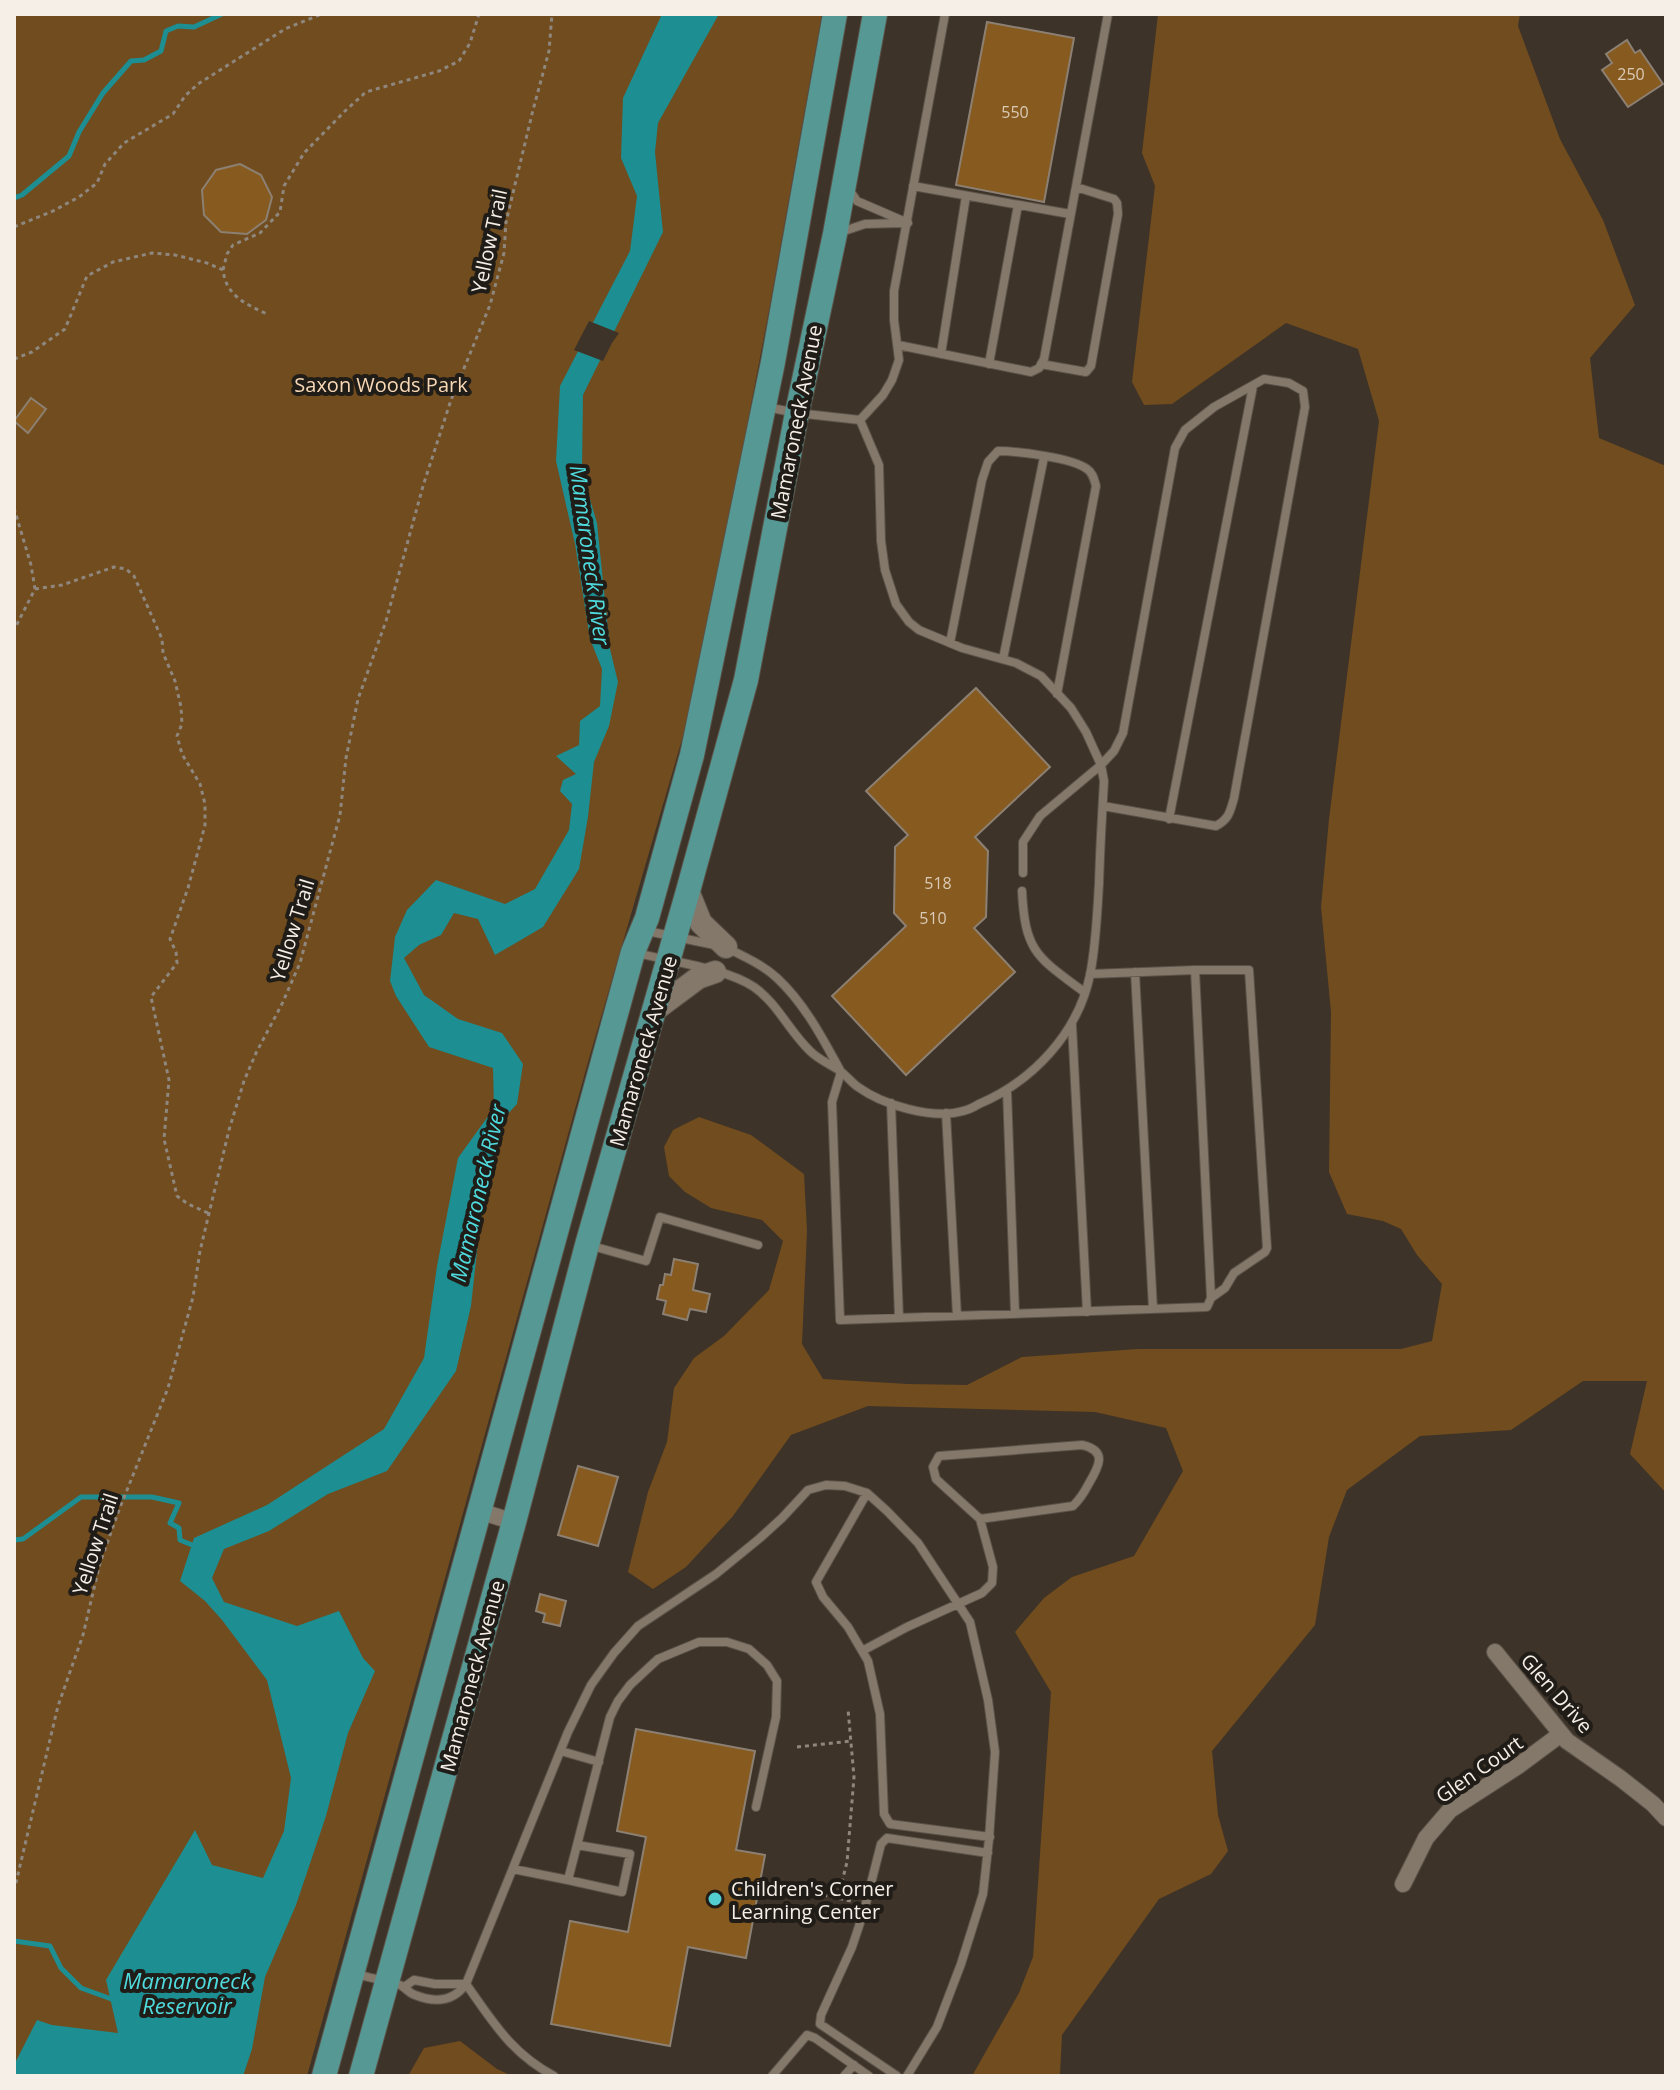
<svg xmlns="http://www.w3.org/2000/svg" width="1680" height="2090" font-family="'Open Sans',sans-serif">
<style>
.green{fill:#714c1e}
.water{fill:#1d8e91}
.pier{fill:#3d3328}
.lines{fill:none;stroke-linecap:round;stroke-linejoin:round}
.stream{stroke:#1d8e91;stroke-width:5}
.building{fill:#875a1f;stroke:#8c8073;stroke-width:2}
.lane-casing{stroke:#5b5248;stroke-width:10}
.street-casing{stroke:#5b5248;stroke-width:18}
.secondary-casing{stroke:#5b5248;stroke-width:24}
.primary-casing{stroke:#5b5248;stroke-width:26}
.path{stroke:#8f877d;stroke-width:3;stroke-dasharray:4 4;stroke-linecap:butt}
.lane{stroke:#84786b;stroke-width:8}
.street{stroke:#84786b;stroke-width:16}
.secondary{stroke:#84786b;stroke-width:22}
.primary{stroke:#569894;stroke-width:24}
.poi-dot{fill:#52cdd0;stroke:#201c17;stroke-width:3}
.labels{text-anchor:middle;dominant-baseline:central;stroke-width:8;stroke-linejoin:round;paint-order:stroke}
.number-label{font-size:16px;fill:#dacab6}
.street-label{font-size:20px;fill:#f6efe8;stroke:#201c17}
.park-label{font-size:20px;fill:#f9d8b5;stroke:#201c17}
.poi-label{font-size:20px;fill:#f6efe8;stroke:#201c17;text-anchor:start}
.water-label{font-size:22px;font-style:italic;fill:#4fdbde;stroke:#201c17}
</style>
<rect width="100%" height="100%" fill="#3d3328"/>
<!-- green -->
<path class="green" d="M14 14H822L770 305 697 688 590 1055 307 2076H14Z
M1158 14H1520L1518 26 1560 139 1603 220 1635 305 1590 358 1599 438 1666 466V1493L1630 1454 1647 1381H1583L1511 1430 1420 1436 1347 1490 1329 1537 1315 1625 1212 1751 1218 1815 1228 1851 1211 1874 1159 1899 1062 2035 1060 2074 1064 2076H972L1019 1993 1033 1957 1051 1692 1015 1632 1044 1598 1072 1577 1134 1556 1183 1471 1166 1428 1095 1412 868 1406 791 1435 733 1516 686 1567 653 1589 628 1572 648 1492 667 1442 674 1388 694 1358 724 1336 769 1290 783 1241 762 1220 711 1208 685 1192 669 1176 664 1147 673 1130 699 1117 751 1135 804 1174 807 1231 802 1344 823 1379 908 1384 967 1385 1022 1357 1138 1349H1401L1432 1341 1442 1284 1417 1255 1401 1229 1383 1221 1347 1214 1329 1172 1331 1012 1321 907 1329 819 1379 421 1358 349 1286 323 1172 404 1144 405 1132 382 1155 186 1142 153Z
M460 2041 497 2069 512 2076H408L424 2048Z"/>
<!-- water -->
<path class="water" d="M662 14H719L658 123 655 152 663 232 583 395 582 472 597 523 610 649 618 682 609 726 594 762 588 817 579 869 543 927 495 955 478 919 454 913 441 935 419 945 404 958 424 995 458 1019 502 1033 523 1064 517 1104 505 1117 481 1215 471 1306 456 1371 387 1471 328 1494 269 1531 224 1549 212 1578 224 1602 297 1626 339 1611 363 1658 375 1671 348 1733 326 1816 296 1905 265 1977 252 2049 243 2076H14V2065L37 2020 52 2025 118 2033 106 1980 195 1830 212 1865 263 1878 284 1831 291 1778 267 1680 222 1620 205 1601 180 1581 194 1538 267 1505 384 1429 424 1358 437 1266 458 1158 494 1108 493 1068 429 1047 396 996 390 981 395 937 407 910 436 880 505 904 535 889 569 830 572 804 560 791 563 780 576 774 556 756 579 745 580 721 600 706 602 669 590 639 575 544 556 461 560 386 630 251 637 196 621 158 623 98Z"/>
<!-- pier -->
<path class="pier" d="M589 321 619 333 612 343 603 361 574 350Z"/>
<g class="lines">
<!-- stream -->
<path class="stream" d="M14 198 22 195 69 156 79 132 103 93 131 61 144 60 161 51 166 31 178 26 194 27 222 14
M14 1540 23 1539 81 1497H152L179 1503 170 1523 179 1528 180 1540 197 1547
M14 1941 50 1946 61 1968 81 1988 117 2001"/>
</g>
<!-- building -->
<path class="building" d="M987 22 1074 38 1044 202 956 185Z
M1627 40 1635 53 1640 50 1663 84 1628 107 1602 70 1612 63 1606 54Z
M240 164 261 175 272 197 266 220 247 234 221 232 204 215 202 190 216 170Z
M31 398 46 409 28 433 14 421Z
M976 688 1050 767 975 837 988 851 986 917 974 928 1015 972 906 1075 832 996 906 926 894 913 895 847 908 835 866 791Z
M674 1259 698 1264 693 1290 710 1294 706 1312 690 1309 687 1320 663 1314 666 1301 657 1299 660 1285H663L665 1274 671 1275Z
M578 1466 618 1477 598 1546 558 1535Z
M540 1594 566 1601 560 1626 543 1622 545 1614 536 1611Z
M636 1729 755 1751 736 1850 765 1855 746 1958 688 1947 670 2046 551 2024 570 1921 628 1932 646 1837 617 1831Z"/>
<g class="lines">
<defs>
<path id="lane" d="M913 186 1070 214
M848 188 857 201 908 223
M838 233 865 224 903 223
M898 345 1031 372 1039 368 1044 359 1108 14
M941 354 966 196
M989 364 1018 205
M1041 364 1086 372 1091 366 1118 214 1117 203 1114 199 1076 187
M766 407 797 413 860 420 883 395 892 380 899 360 894 320V291L945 14
M950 643 982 480 988 462 998 451C1017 451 1073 458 1087 469 1093 473 1094 479 1096 486L1057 694
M1003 659 1044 457
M1169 819 1253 386
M1023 873V842L1040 816 1101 765 1114 751 1123 733 1175 448 1185 430 1214 407 1264 379 1289 383 1303 391 1305 407 1234 798C1230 812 1229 819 1216 826L1103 806
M1022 891C1025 952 1037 957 1084 992
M647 931 715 945
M729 949C745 957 763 965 777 978 805 1004 823 1039 841 1072L832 1102 840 1320 1207 1307 1211 1298 1195 970 1090 974
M637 953C671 962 726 968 754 987 778 1004 789 1031 810 1051 819 1060 830 1064 840 1071 847 1076 852 1083 858 1087 883 1105 933 1120 963 1111 968 1110 974 1107 979 1104 1033 1081 1078 1033 1090 975 1096 945 1097 915 1099 884 1100 850 1102 815 1104 781L1101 765 1086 732 1071 708 1041 676 1016 663 962 648 919 630 909 622 896 604 885 570 881 541 879 465 860 420
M1195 970H1249L1267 1248 1265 1252 1234 1273 1225 1288 1211 1298
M1135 972 1153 1309
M1072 1025 1087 1312
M1007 1090 1015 1314
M891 1103 899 1318
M946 1113 957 1316
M592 1246 646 1261 660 1217 758 1245
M867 1493 816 1582 823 1597 848 1627 868 1661 880 1714 884 1814 890 1824 990 1837
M862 1651 907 1627 982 1593 992 1583 993 1567 980 1519 936 1479 933 1467 939 1456 1082 1445C1109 1451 1098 1468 1088 1485 1084 1493 1079 1500 1073 1506L980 1519
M561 1751 599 1762
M513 1869 568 1880 610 1717 618 1701 630 1685 658 1659 699 1642H727L749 1649 767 1665 777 1681 776 1717 756 1807
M568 1880 622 1892 630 1854 577 1845
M356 1974C371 1978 386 1981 400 1985 406 1988 409 1993 415 1995 435 2003 453 2002 466 1984L568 1732 591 1685 614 1653 638 1626 716 1574 760 1538 782 1518 808 1490 826 1485 845 1486 867 1493 887 1511 918 1543 970 1622 988 1700 995 1752 989 1839 983 1894 961 1964 937 2027 907 2076
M466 1984C493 2022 511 2053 554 2076
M404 1987 414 1980 435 1984H466
M772 2076 807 2035 815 2038 869 2076
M844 2076 854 2065
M897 2076 820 2024 821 2015 852 1947 864 1911 881 1844 887 1838 988 1853"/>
<path id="street" d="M479 1511 514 1522
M1495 1652 1567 1741 1620 1778 1653 1804 1666 1818
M1403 1884 1426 1838 1450 1810 1518 1766 1561 1734"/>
<path id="secondary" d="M688 891 701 923 726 947
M655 1010 698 978 715 972"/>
<path id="primary" d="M324 2076 633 952 647 918 692 755 773 362 835 14
M361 2076 514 1522 587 1245 688 891 746 680 797 413 835 234 875 14"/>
</defs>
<!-- lane casing -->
<use href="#lane" class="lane-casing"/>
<!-- street casing -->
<use href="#street" class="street-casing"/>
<!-- secondary casing -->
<use href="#secondary" class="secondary-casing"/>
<!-- primary casing -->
<use href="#primary" class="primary-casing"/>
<!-- path -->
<path class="path" d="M14 227 53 211 79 197 97 183 105 164 124 143 173 114 185 96 198 84 285 29 322 14
M223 270 227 254 233 245 260 233 280 212 284 186 304 153 345 111 366 92 439 71 459 61 470 43 479 14
M14 359 32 352 65 329 87 276 113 262 152 253 175 255 207 263 223 270C226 296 246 304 267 314
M14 508 31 565 35 589 14 630
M35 589 62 585 114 567 126 569 134 576 162 639 163 653 175 681 181 707 182 724 177 736 182 754 200 784 205 804V825L200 844 188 888 170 939 176 952 177 963 151 997 169 1080 164 1139 177 1196 188 1204 208 1213
M797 1747 851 1741
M761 1881 855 1902
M14 1891 58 1706 83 1635 100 1563 119 1510 168 1388 193 1297 200 1251 229 1130 244 1081 256 1053 282 1004 300 963 340 815 346 758 358 699 386 621 423 486 451 400 490 305 504 253 506 222 533 110 549 51 552 14
M838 1898 847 1862 854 1777 848 1709"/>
<!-- lane -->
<use href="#lane" class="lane"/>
<!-- street -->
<use href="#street" class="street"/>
<!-- secondary -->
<use href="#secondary" class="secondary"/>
<!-- primary -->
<use href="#primary" class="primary"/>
</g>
<!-- markers -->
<circle class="poi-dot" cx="715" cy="1899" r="8"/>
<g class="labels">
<!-- number labels -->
<g class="number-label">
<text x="1631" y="74">250</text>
<text x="1015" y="112">550</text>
<text x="938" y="883">518</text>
<text x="933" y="918">510</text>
</g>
<!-- street labels -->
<g class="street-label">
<text transform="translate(489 241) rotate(-78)">Yellow Trail</text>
<text transform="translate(796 422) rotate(-79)">Mamaroneck Avenue</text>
<text transform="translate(292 930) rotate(-73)">Yellow Trail</text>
<text transform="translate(643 1051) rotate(-74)">Mamaroneck Avenue</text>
<text transform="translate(95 1544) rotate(-72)">Yellow Trail</text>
<text transform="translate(472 1676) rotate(-75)">Mamaroneck Avenue</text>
<text transform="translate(1557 1693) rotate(49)">Glen Drive</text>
<text transform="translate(1479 1769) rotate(-35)">Glen Court</text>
</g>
<!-- park labels -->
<g class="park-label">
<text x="381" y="384">Saxon Woods Park</text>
</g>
<!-- poi labels -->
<g class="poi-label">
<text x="731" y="1888">Children's Corner<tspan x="731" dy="23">Learning Center</tspan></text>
</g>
<!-- water labels -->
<g class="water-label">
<text transform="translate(591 555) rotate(82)">Mamaroneck River</text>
<text transform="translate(477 1193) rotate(-77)">Mamaroneck River</text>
<text x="187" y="1980">Mamaroneck<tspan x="187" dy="25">Reservoir</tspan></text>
</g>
</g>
<!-- border -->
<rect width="1680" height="2090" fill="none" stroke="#f6efe8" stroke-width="32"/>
</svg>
